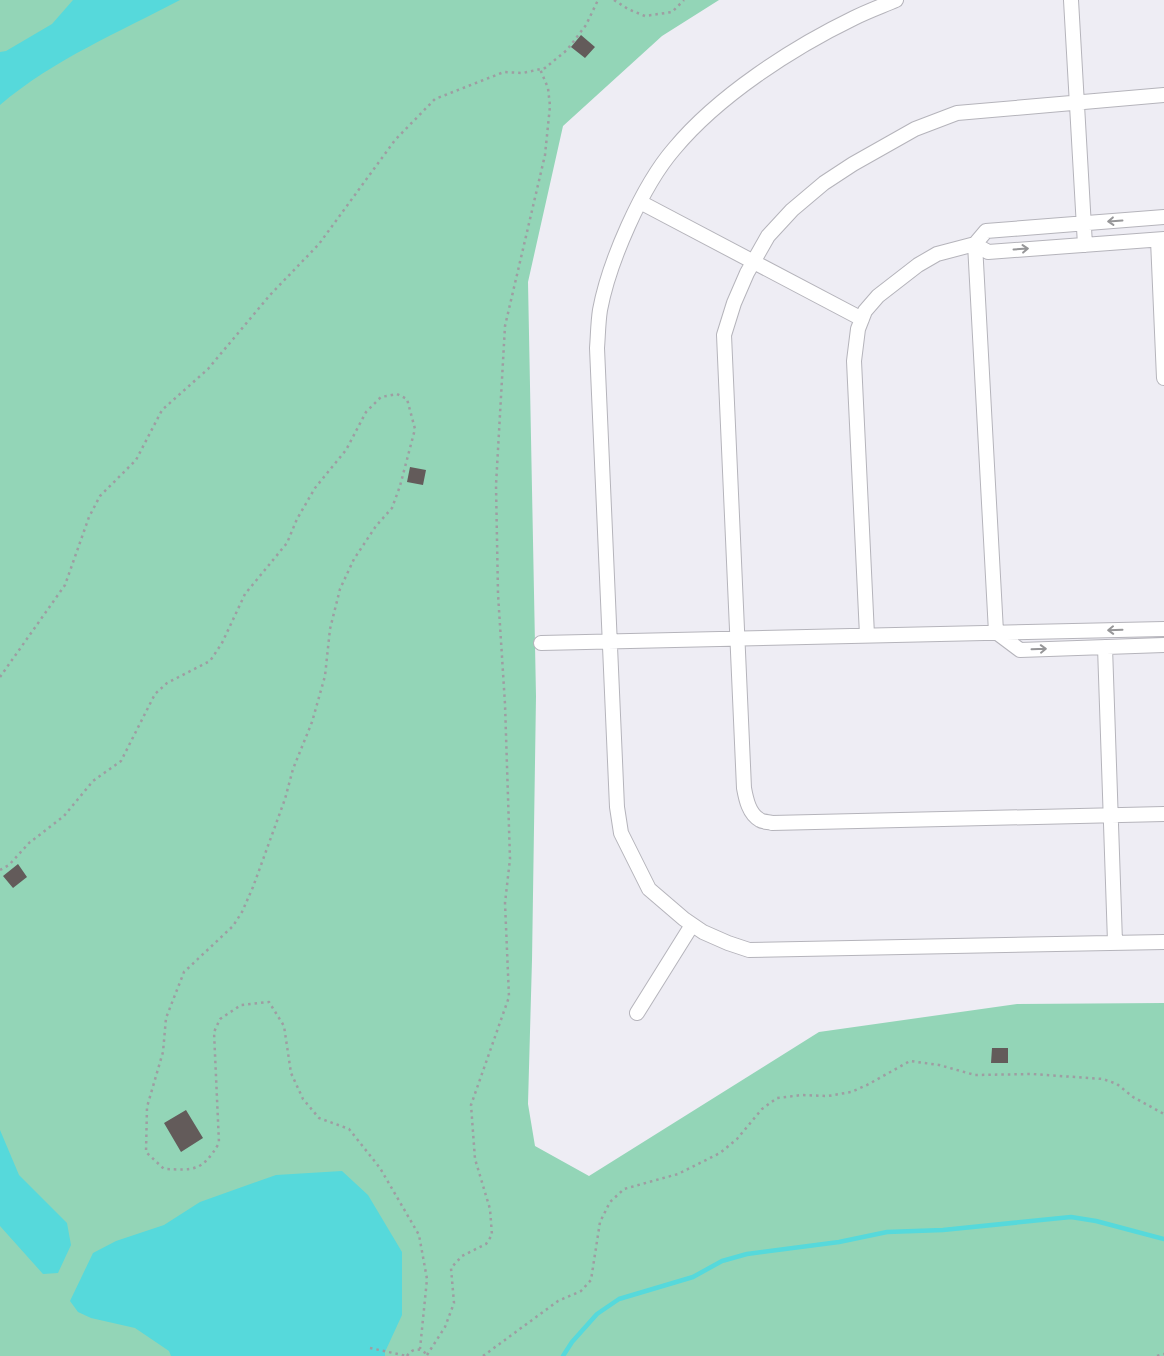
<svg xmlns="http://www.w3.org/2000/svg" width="1164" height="1356" font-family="'Space Grotesk',sans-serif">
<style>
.green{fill:#93d5b7}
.water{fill:#56d9db}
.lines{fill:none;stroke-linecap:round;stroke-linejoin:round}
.stream{stroke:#56d9db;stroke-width:4.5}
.building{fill:#635b5a}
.street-casing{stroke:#b5b4bb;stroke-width:16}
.path{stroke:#9e9da2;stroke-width:2.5;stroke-dasharray:2.5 4;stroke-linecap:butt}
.street{stroke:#fff;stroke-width:14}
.oneway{stroke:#969698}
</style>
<rect width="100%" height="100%" fill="#eeedf4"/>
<!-- green -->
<path class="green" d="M0 0H719L662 36 563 126 528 282 536 696 532 960 528 1104 535 1146 589 1176 819 1032 1017 1004 1164 1003V1356H0Z"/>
<!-- water -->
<path class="water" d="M73 0H180C118 33 54 59 0 105V52L6 51 52 24Z
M0 1130 19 1175 67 1223 71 1245 58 1273 43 1274 0 1226Z
M342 1171 368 1195 402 1252V1315L385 1352V1356H171L169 1351 135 1328 91 1318 78 1312 70 1301 93 1253 116 1241 164 1225 200 1202 276 1175Z"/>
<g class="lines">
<!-- stream -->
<path class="stream" d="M563 1356 572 1342 597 1314 619 1299 693 1277 722 1261 747 1254 839 1242 887 1232 943 1230 1071 1217 1096 1221 1164 1239"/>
</g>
<!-- building -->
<path class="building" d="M581 35 595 47 585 58 571 47Z
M410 467 426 470 423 485 407 482Z
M18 864 27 877 13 888 3 876Z
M992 1048H1008V1063H991Z
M186 1110 203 1138 181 1152 164 1123Z"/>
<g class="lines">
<defs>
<path id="street" d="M896 0C882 6 868 11 854 18 792 48 718 96 674 149 642 186 609 262 600 310 598 323 598 336 597 348L617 807 621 833 649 889 684 919 703 932 728 943 749 950 1164 942
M1071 0 1085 245
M1164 95 957 113 915 129 853 164 824 183 792 210 768 236 747 273 734 303 724 335 744 788C746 799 749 814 760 820 763 822 769 822 772 823L1164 814
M640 202 862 319
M1158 240 1164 378
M975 244 996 632
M975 244 988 252 1164 239
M996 632 1020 650 1164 645
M867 635 854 361 858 329 865 311 878 296 918 265 937 254 975 244 986 231 1164 217
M541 643 1164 629
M1105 647 1115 942
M637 1013 692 925"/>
</defs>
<!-- street casing -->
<use href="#street" class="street-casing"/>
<!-- path -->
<path class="path" d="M614 0 628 9 645 16 672 12 684 0
M0 677 65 585 89 517 100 496 136 460 162 410 208 369 270 295 319 244 395 140 435 99 504 72 523 73 545 68 567 50 586 25 598 0
M0 870 9 865 29 843 64 816 93 781 121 761 155 694 167 683 210 661 222 643 245 594 287 543 297 519 315 488 346 450 366 412 381 397 397 394 407 399 415 429 400 486 392 508 376 526 354 559 340 589 330 629 325 676 312 722 293 769 285 799 253 887 242 912 233 926 184 972 166 1018 163 1052 147 1107 146 1152 164 1169C194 1170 202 1172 219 1143L214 1032 220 1019 241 1005 269 1002 284 1026 291 1073 303 1099 319 1118 349 1129 380 1168 419 1235 427 1279 420 1349
M370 1348 407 1356
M427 1355 445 1327 454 1303 451 1268 462 1256 486 1244 492 1235 490 1209 475 1159 471 1105 509 997 505 903 510 859 505 704 498 594 496 485 505 326 545 155 550 106 548 88 540 69
M407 1356C412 1348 421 1347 427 1355
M483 1356 558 1301 581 1291 591 1280 600 1222 610 1202 624 1189 678 1174 720 1153 737 1139 762 1109 777 1098 802 1095 828 1096 851 1092 867 1085 910 1061 939 1065 975 1075 1032 1074 1103 1079 1117 1084 1133 1097 1164 1114
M1157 1356 1164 1354"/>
<!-- street -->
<use href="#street" class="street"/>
</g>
<!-- one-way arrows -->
<defs><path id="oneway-shaft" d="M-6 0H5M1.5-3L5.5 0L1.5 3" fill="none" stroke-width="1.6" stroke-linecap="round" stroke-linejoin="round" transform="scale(1.25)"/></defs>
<g class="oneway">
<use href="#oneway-shaft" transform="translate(1115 221) rotate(176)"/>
<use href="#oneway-shaft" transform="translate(1021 249) rotate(-4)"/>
<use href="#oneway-shaft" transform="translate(1115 630) rotate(178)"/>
<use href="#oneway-shaft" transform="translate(1039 649) rotate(-2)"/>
</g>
</svg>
